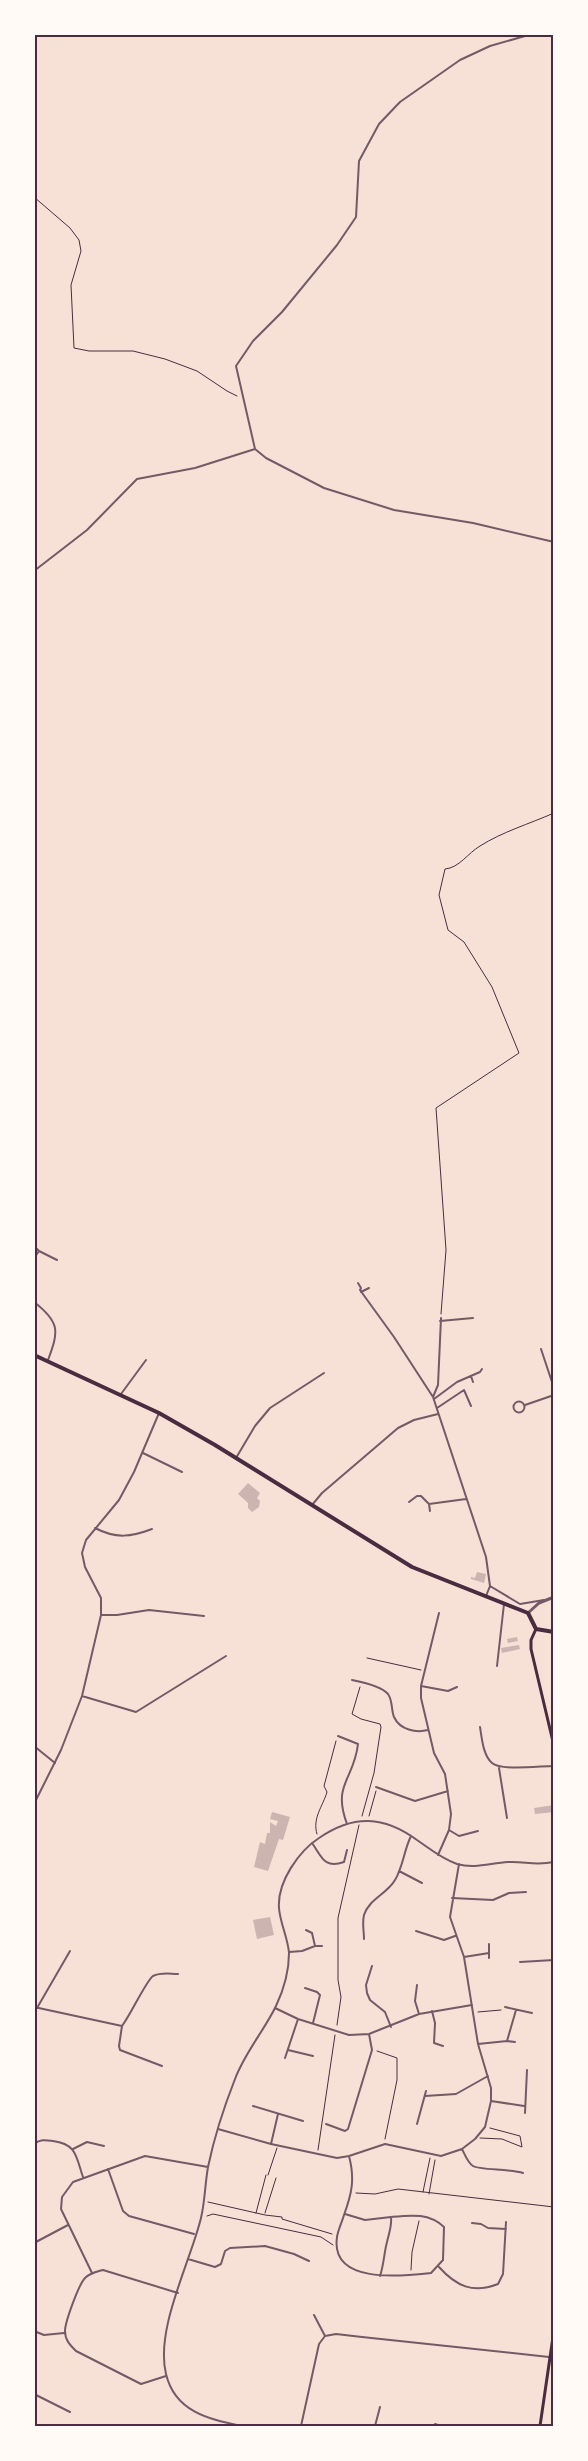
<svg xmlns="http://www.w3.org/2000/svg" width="588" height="2461" font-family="'Playfair Display',serif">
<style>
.building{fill:#ccb4b1}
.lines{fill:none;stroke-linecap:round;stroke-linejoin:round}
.path{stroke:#4a2c40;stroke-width:1}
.minor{stroke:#755966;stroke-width:2}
.tertiary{stroke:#755966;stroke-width:3}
.secondary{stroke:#4a2c40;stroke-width:3}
.primary{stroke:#4a2c40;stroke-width:4}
.neatline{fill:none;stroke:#4a2c40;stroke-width:2}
</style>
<rect width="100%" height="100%" fill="#f7e1d7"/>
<!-- building -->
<path class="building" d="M248 1483 260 1493 257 1498 260 1501 259 1507 252 1512 248 1508V1503L238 1494Z
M477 1572 486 1574 484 1583 471 1579V1577L475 1578Z
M517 1637 518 1641 508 1643 507 1639Z
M519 1645 520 1649 502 1653 501 1648Z
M554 1805V1812L535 1814 534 1808Z
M272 1812 290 1817 283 1840 279 1839 268 1871 254 1867 260 1842 265 1844 267 1833H270V1822L276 1826 278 1821 270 1819Z
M270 1917 274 1935 257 1939 253 1920Z"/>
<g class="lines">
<!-- path -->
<path class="path" d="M34 197 70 228 79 240 81 251 71 285 74 348 89 351H133L165 359 197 371 227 391 237 396
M441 1314 446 1250 436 1108 519 1053 492 987 464 942 448 930 439 895 445 869C459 868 468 853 480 846 502 832 529 824 554 813
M367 1658 421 1670
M360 1687 352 1714 361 1719 380 1724 381 1727 374 1773 362 1816
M369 1816 376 1791
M317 1834C312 1818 323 1806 327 1792L324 1786 336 1741
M478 2012 501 2010
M337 2025 341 1997 338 1980V1918L359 1825
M377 2051 397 2058V2080L385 2139
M480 2138 502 2139 522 2147 520 2136 490 2128
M318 2150 335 2035
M268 2175 277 2148
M423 2192 430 2158
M356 2193 375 2194 398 2189 554 2207
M429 2194 435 2160
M208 2202 265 2215 282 2217V2219L332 2234
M256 2213 266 2175
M265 2213 276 2178
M207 2216 213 2214 321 2237 333 2245
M411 2270 412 2252 419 2221"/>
<!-- minor -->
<path class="minor" d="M255 449 236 366 253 341 282 312 337 245 356 217 359 161 379 124 400 102 460 60 490 46 532 34
M34 571 87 530 137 479 195 468 255 449 266 458 324 488 394 510 473 523 554 542
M34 1246 39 1251 34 1258
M39 1251 57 1260
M358 1283 361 1288 360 1290 394 1337 433 1397 486 1557 490 1586 486 1596
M361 1292 369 1288
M34 1302C60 1322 59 1331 48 1360
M440 1321 473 1318
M541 1349 554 1388
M471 1376 473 1382
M121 1394 146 1360
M433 1397 438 1385 441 1318
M434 1399 457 1382 480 1372 482 1369
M513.5 1407a5.5 5.5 0 1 1 11 0a5.5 5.5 0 1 1-11 0Z
M525 1405 554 1395
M437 1408 464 1390 471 1406
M143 1453 182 1472
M236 1458 255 1426 270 1408 324 1373
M554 1473V1478
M409 1502 417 1496H421L429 1504 466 1499
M429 1504 430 1511
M312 1505 322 1493 398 1428 414 1420 438 1414
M95 1528C116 1539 131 1537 152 1529
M490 1586 520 1604 544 1600
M101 1615H117L149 1610 204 1616
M497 1666 504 1604
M352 1680C362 1682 381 1686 388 1694 393 1701 391 1710 394 1717 400 1730 416 1733 428 1730
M421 1686 448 1691 457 1687
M82 1696 136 1712 226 1656
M480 1727C482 1739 483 1755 492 1763 501 1771 540 1766 554 1766
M338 1736 358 1744C354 1780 332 1784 347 1824
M34 1746 55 1763
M499 1768 507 1818
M376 1787 415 1801 448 1791
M34 1804 61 1750 82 1696 101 1615V1598L85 1567 82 1553 86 1540 119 1500 134 1472 159 1413
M449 1830 459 1836 478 1831
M312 1843C322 1857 324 1869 344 1862L347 1850
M438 1855 449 1830 451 1814 445 1774 434 1753 421 1698V1686L439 1613
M399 1871 422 1883
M452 1898 493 1900 509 1893 526 1892
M416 1931 444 1940 455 1936
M364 1939C364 1931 362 1923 364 1915 369 1899 387 1894 395 1880 403 1867 404 1850 411 1836
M489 1944V1958
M315 1946H322
M289 1952 302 1951 315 1946 312 1933 306 1930
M464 1957 489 1953
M520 1962 554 1960
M372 1966 366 1985 367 1993 370 2000 385 2012 391 2027
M417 1985 415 2001 419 2014
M305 1988 317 1992 320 1995 313 2023
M34 2007 122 2026C130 2016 146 1981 153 1976 161 1972 170 1974 178 1974
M505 2007 532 2013
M37 2008 70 1951
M275 2008 298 2019 349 2035 369 2034 419 2014 472 2005
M432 2011 435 2023 434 2043 443 2046
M122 2026 119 2046 120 2050 162 2066
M507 2041 515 2042
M478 2044 507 2041 516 2010
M288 2050 313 2056
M285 2058 298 2019
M425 2096 456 2094 488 2076
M491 2101 524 2106
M253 2106 303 2121
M525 2113 527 2070
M326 2124 345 2131 348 2129 372 2050 369 2034
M417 2124 426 2091
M218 2129 271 2144 337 2158 349 2156 385 2144 441 2156 462 2149 475 2139 485 2127 491 2101V2088L478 2044 464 1957 450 1917 459 1864
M34 2144C41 2139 45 2140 53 2141 77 2144 76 2157 83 2177
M271 2144 278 2114
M73 2149 87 2142 104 2146
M462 2149C465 2155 468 2163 473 2166 479 2170 511 2169 523 2173
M349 2156C355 2179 352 2193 344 2215 342 2222 338 2230 337 2237 330 2285 403 2276 431 2273L443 2260 444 2227C429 2213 412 2215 391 2217 392 2226 389 2233 387 2242 384 2253 384 2264 380 2276
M108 2169 123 2211 129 2216 194 2234
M345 2214 365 2220 391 2217
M472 2223 481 2224 488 2228 506 2229
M34 2243 68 2225
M188 2259 215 2267 221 2264 225 2251 230 2248 265 2246 294 2254 309 2261
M439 2267C456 2286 473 2294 498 2284L503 2274 506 2222
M92 2273 61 2209 62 2197 73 2182 145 2156 208 2167
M314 2315 325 2336
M34 2331 44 2335 64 2333
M325 2336 336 2334 362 2337 549 2357
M166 2376 141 2384 76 2351C70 2345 65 2340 65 2331 65 2322 79 2284 85 2278 90 2273 96 2272 103 2270L178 2293
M34 2394 70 2412
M435 2424 441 2426
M241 2426C209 2419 175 2412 166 2374 155 2329 190 2263 201 2218 205 2201 205 2184 208 2167 214 2138 224 2107 235 2079 245 2052 264 2031 276 2006 284 1989 289 1972 289 1953 288 1938 280 1923 279 1908 277 1882 299 1851 319 1838 354 1814 384 1816 417 1840 430 1849 442 1859 457 1864 475 1869 490 1863 508 1862 525 1861 534 1866 554 1862
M301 2426 319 2344 325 2336
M375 2426 380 2407"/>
<!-- tertiary -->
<path class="tertiary" d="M528 1613 539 1603 554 1597"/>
<!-- secondary -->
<path class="secondary" d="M536 1629 531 1640V1649L554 1746
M540 2426 554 2330"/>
<!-- primary -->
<path class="primary" d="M34 1355 159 1413 215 1445 412 1567 528 1613 536 1629 554 1632"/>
</g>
<!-- border -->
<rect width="588" height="2461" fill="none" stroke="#fffaf5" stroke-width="72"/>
<rect x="36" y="36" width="516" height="2389" class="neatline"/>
</svg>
